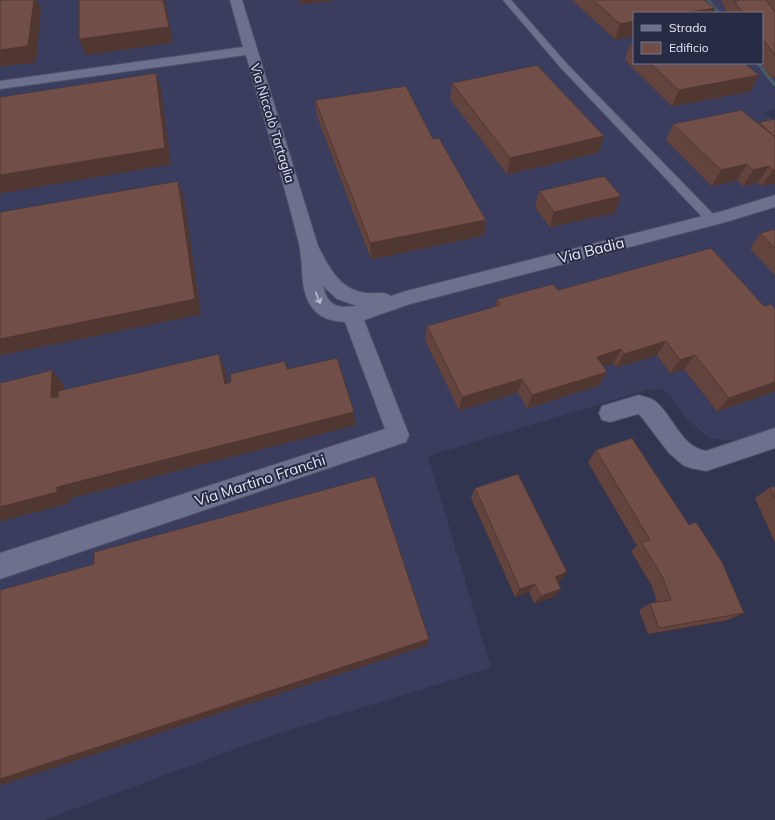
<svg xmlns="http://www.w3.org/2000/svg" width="775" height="820" font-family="Mulish,sans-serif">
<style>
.built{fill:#3a3d5d;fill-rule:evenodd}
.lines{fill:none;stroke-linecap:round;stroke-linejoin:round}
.stream{fill:#455b66;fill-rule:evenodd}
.service-casing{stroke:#4f5167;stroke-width:2}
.minor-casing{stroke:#4f5167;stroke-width:2}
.service{fill:#6c718e;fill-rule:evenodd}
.minor{fill:#6c718e;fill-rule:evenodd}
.wall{fill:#62433e}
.shaded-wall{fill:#503732}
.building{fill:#724e48;stroke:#503732}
.oneway{stroke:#bbbed4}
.labels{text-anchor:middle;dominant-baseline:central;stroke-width:4;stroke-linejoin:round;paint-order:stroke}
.far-street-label{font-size:13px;fill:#e5e8f9;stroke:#282b44}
.street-label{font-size:15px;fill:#e5e8f9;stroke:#282b44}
</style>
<rect width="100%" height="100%" fill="#32354f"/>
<!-- built -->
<path class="built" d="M0 0H775V109L764 112 775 121V427L736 440 710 439 686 418 669 394 661 389 647 390 428 456 491 668 273 735 44 820H0ZM634 13H762V63H634Z"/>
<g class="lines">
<!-- stream -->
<path class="stream" d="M706 0H710L721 13H717Z
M756 63H760L775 82V86H773Z"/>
<defs>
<path id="service" d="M503 0H511L567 64 715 216 717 219 715 222H707L561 68Z"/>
<path id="minor" d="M230 0H242L318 246C329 267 340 291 367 293 375 294 384 291 391 296L406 291 723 211 775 195V207L726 222 410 304 364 320 409 435 406 442 0 579V553L385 429 345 322C331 321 319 318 311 306 299 288 304 265 299 244 284 181 263 118 246 55L0 89V81L243 47ZM323 286 337 299 357 306C338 308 328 307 323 286Z
M639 395C644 397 652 398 656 402 674 417 680 446 706 451L775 428V448L706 471 691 468 683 465 669 453 640 415 638 414 610 422 602 420 599 413 602 406Z"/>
</defs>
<!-- service casing -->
<use href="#service" class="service-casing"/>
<!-- minor casing -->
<use href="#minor" class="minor-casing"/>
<!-- service -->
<use href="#service" class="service"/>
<!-- minor -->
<use href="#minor" class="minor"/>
</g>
<!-- wall -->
<path class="wall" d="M572 0H704L634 13V36L615 39Z
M721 0H775V77H770L761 63H762V13H728L729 12H727Z
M630 44H634V63H744L750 91 672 106 625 60Z
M452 83 599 152 507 174 450 99Z
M315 100 433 139 486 220 484 235 371 259 317 116Z
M775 119V183L762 186 758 182 743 186 737 180 712 186 666 140 673 124 758 123 759 122Z
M539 191 615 212 550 227 535 207Z
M775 229V275L750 249 760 233Z
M558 290 764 306 775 309V391L717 411 684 369 670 373 657 355 616 367 614 363 603 366 599 385 527 408 518 392 459 410 425 340 427 326 495 307 497 299Z
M596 450 689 525 744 613 728 620 648 634 639 610 650 603 657 602 652 586 631 551 637 546 588 462Z
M770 487H775V543L755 498Z
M475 488 560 580 558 581 561 589 554 597 534 603 529 592 515 597 471 498Z"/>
<!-- shaded-wall -->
<path class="shaded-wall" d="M34 0H37L41 9 36 62 0 66V50Z
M163 0H165L173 42 86 55 79 39Z
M300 0H335L300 4Z
M715 8 713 13H684Z
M634 21V36L615 39 620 24Z
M156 73 161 89 171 164 0 193V175Z
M759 75 750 91 672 106 679 90Z
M604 136 599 152 507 174 510 158Z
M747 164 737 180 712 186 721 170Z
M769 166 758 182 743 186 753 170Z
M775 169V183L762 186 773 170Z
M178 181 184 197 201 314 0 355V339Z
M621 196 615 212 550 227 554 212Z
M486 220 484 235 371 259 370 243Z
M666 341 657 355 616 367 624 354Z
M621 349 614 363 590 371 597 357Z
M219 354 225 368 230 397 225 384Z
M695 355 684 369 670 373 680 360Z
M52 370 63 384V411L51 398Z
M607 372 599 385 527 408 532 395Z
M522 379 518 392 459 410 462 397Z
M775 382V391L717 411 729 398Z
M354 412 355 425 70 498V503L0 521V507L57 487Z
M567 572 560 580 548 585 555 577Z
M535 584 529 592 515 597 520 589Z
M561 589 554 597 534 603 541 596Z
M429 639 427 645 0 785V779Z"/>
<!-- building -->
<path class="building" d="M0 0H34L28 46 0 50Z
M79 0H163L169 27 79 39Z
M593 0H704L715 8 684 13H634V21L620 24Z
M738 0H766L775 12V55L762 38V13H743L734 1H738Z
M630 44H634V48Z
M650 63H744L759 75 679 90Z
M537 65 604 136 510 158 452 83Z
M156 73 165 148 0 175V97Z
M406 86 433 139 439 138 486 220 370 243 315 100Z
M741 110 775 137V169L773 170 769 166 753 170 747 164 721 170 673 124Z
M775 119V137L759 122Z
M604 176 621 196 554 212 539 191Z
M178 181 195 299 0 339V212Z
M775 229V248L760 233Z
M711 248 764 306 771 304 775 309V382L729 398 695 355 680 360 666 341 624 354 621 349 597 357 607 372 532 395 522 379 462 397 427 326 500 305 497 299 553 284 558 290Z
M219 354 225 384 231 382 230 374 285 361 287 369 337 358 354 412 57 487V492L0 507V383L52 370 51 398 58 397V391Z
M632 438 689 525 696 522 722 562 744 613 659 628 650 603 671 600 663 578 641 542 650 540 596 450Z
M518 474 567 572 555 577 561 589 541 596 535 584 520 589 475 488Z
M375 476 429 639 0 779V590L94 564V552Z
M770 487H775V498Z"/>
<!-- one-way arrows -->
<defs><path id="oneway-shaft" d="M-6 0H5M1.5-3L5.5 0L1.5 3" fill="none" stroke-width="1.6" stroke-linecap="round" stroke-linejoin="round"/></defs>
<use class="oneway" href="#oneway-shaft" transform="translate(318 298) rotate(68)"/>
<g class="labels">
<!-- far-street labels -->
<g class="far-street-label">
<text transform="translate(273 123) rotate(73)">Via Niccolò Tartaglia</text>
</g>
<!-- street labels -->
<g class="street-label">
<text transform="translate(591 250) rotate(-14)">Via Badia</text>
<text transform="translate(260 480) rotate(-18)">Via Martino Franchi</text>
</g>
</g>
<!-- legend -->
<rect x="633" y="12" width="130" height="52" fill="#282b44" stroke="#74778c"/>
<rect x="641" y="25" width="20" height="6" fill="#6c718e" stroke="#74778c"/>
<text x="669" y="32" font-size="12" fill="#e5e8f9">Strada</text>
<rect x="641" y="42" width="20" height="12" fill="#724e48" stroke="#74778c"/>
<text x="669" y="52" font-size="12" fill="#e5e8f9">Edificio</text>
</svg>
